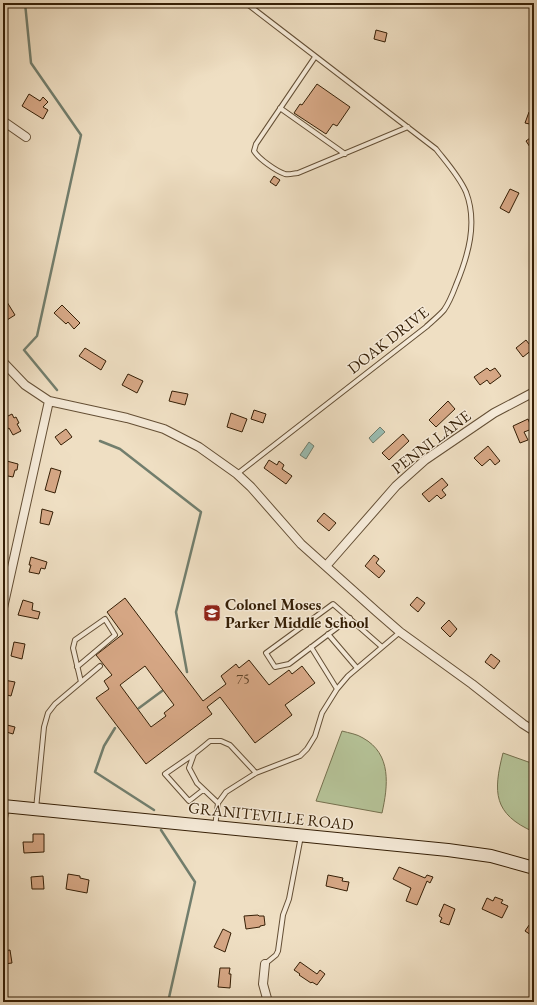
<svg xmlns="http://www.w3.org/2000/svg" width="537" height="1005" font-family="'EB Garamond',serif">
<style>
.green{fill:#b5c297;stroke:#75704e}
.water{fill:#9abdb2;stroke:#727e6d}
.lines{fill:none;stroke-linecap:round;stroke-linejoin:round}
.stream{stroke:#727e6d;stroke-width:2.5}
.building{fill:#d6a785;stroke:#351f06;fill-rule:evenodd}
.lane-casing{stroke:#644f35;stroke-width:6}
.street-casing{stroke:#644f35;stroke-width:10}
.secondary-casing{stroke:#351f06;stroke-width:14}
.lane{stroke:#f5ead8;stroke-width:4}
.street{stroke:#f5ead8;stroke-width:8}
.secondary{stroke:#f5ead8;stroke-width:12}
.labels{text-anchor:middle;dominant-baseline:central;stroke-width:3;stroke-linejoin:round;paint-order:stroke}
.number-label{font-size:14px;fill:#5d4126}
.street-label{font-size:16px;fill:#351f06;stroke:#f5ead8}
.poi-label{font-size:16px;font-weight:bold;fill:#351f06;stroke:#f5ead8;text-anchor:start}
</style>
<rect width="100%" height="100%" fill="#efdfc3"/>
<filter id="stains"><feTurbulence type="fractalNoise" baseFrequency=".005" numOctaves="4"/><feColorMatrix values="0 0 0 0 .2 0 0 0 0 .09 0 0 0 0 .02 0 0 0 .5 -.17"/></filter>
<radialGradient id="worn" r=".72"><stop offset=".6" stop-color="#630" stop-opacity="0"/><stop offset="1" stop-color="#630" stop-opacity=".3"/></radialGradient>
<!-- green -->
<path class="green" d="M342 731C349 733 357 734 363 738 392 754 388 786 382 813L316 801Z
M503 753 534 764V832C493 814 493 792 503 753Z"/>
<!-- water -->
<path class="water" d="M380 427 385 432 373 443 369 438Z
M309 442 314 446 306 459 300 455Z"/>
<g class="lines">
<!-- stream -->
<path class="stream" d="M25 3 31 63 81 135 37 336 24 350 57 390
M100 441 120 449 201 512 176 612 187 672
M139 708 162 691
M115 728 104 746 95 772 154 810
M161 830 195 882 168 1002"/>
</g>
<!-- building -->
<path class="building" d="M376 30 387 33 385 42 374 39Z
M317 84 350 107 337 126 333 124 326 134 294 113 300 104 302 105Z
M29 94 40 101 43 97 48 102 43 107 48 110 43 119 22 106Z
M529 112 534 114V125L525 123Z
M534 135V153L526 141Z
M274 176 280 180 276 186 270 182Z
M510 189 519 193 509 213 500 208Z
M7 302 15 315 7 320 3 314V304Z
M62 305 80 323 74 329 68 322 66 324 54 313Z
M526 340 533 349 523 357 516 348Z
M85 348 106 361 101 370 79 356Z
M487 368 490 371 495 368 501 376 490 384 487 380 480 385 474 377Z
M128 374 143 381 137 393 122 385Z
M172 391 188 394 185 405 169 401Z
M448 401 455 409 436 427 429 420Z
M254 410 266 414 263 423 251 419Z
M231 413 247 419 242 432 227 427Z
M12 414 14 418 16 417 19 423 17 424 21 431 13 435 9 428 3 432V424L6 423 4 418Z
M528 419 532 429 524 432 528 440 520 443 513 426Z
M66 429 72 437 61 445 55 437Z
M403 434 409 441 389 460 382 453Z
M488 446 500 461 495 465 490 459 482 466 474 458Z
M3 460 18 464 17 470H15L13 477 3 475 5 467 3 466Z
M269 460 277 465 279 461 284 465 282 469 292 476 286 484 264 468Z
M51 468 61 471 55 493 45 490Z
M442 478 448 485 442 490 446 495 441 499 437 495 429 502 422 494Z
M42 509 53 512 49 525 40 523Z
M324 513 336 523 329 531 317 521Z
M374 555 379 559 376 563 385 571 379 578 365 566Z
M31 557 47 562 45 569 41 568 39 574 29 572 31 565H29Z
M417 597 425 603 418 612 410 605Z
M125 598 203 701 226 684 221 676 236 664 239 668 249 660 269 685 289 670 292 674 302 666 315 683 285 705 292 715 255 743 220 697 207 707 212 714 146 764 96 698 109 689 104 681 112 675 96 655 123 634 107 612ZM145 666 174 705 164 713 166 716 151 727 120 685Z
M23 600 33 603 32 610 40 612 38 619 18 615Z
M449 620 457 629 450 637 441 628Z
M14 642 25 644 22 659 11 656Z
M491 654 500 661 494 669 485 662Z
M4 680 15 682 11 696 3 694Z
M3 724 15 727 13 734 3 731Z
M33 834H44V852L24 853 23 842H33Z
M399 867 425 878 427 875 433 877 430 883 427 881 417 905 406 901 411 888 393 879Z
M68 874 80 876V878L89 880 87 893 66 889Z
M328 875 343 878 342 881 349 882 347 891 326 886Z
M43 876 44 889H32L31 877Z
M495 897 503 900 501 903 508 906 502 918 482 909 487 898 493 901Z
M444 904 455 909 449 925 440 922 442 918 439 916Z
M258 915 259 916H264L265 925 260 926V927L246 929 244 916Z
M534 918V937L525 931Z
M223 929 231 933 225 952 214 947Z
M10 950 12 963 4 964 3 951Z
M300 962 317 974 320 970 325 974 317 985 312 982 311 983 299 975 300 974 294 970Z
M220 968H230L229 974H231L230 988 218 987Z"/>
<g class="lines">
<defs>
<path id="lane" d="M315 57 256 144 254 151C259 159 276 171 285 174 290 175 294 173 298 173L408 127
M280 108 345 154
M237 474 426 327C431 322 439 316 444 310 449 303 453 293 456 285 468 256 478 223 466 192 459 176 447 163 436 149L246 3
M350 618 289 664 275 667 266 653 333 604 382 647
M328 634 357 668
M311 647 337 689
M77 667 115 635 105 619 75 640 73 648 81 682
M194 754 165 774 189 801 203 790
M218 803 197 783 189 768 194 754 204 746 210 741H221L230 745 256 773
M36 809 44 727 48 713 55 704 100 666
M215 827 218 803 226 792 256 773 300 756 307 749 315 736 322 713 337 689 348 676 400 632
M265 964 276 955 278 951 283 915 289 899 301 836"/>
<path id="street" d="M3 121 26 137
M3 362 25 385 49 401 127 418 164 429 199 447 237 474 251 487 301 544 377 612 400 632 472 684 523 724 534 731
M326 566 396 486 425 460 494 413 534 392
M3 608 49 401
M3 818 5 806
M265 964 263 984 268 1002"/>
<path id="secondary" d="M3 806 448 850 491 856 534 868"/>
</defs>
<!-- lane casing -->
<use href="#lane" class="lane-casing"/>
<!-- street casing -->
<use href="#street" class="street-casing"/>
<!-- secondary casing -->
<use href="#secondary" class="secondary-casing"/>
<!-- lane -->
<use href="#lane" class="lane"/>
<!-- street -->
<use href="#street" class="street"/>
<!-- secondary -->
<use href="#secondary" class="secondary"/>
</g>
<!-- icons -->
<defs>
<symbol id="school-square" viewBox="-11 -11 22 22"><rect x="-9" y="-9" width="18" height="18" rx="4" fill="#8f2418" stroke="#f5ead8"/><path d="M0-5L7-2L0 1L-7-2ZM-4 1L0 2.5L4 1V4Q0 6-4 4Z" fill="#fff"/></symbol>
</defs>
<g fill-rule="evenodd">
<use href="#school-square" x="202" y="603" width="20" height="20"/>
</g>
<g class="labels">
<!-- number labels -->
<g class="number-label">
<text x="243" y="679">75</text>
</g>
<!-- street labels -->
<g class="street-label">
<text transform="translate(388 340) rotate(-38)">DOAK DRIVE</text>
<text transform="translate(431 442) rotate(-37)">PENNI LANE</text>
<text transform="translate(271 816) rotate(6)">GRANITEVILLE ROAD</text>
</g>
<!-- poi labels -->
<g class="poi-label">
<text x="225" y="604">Colonel Moses<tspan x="225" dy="18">Parker Middle School</tspan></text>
</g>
</g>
<!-- margin -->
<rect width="537" height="1005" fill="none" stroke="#efdfc3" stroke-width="16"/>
<rect x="4" y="4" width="529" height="997" fill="none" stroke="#351f06" stroke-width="2"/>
<rect x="8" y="8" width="521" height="989" fill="none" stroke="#351f06"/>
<rect width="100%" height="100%" filter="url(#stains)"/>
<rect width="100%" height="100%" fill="url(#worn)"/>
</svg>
